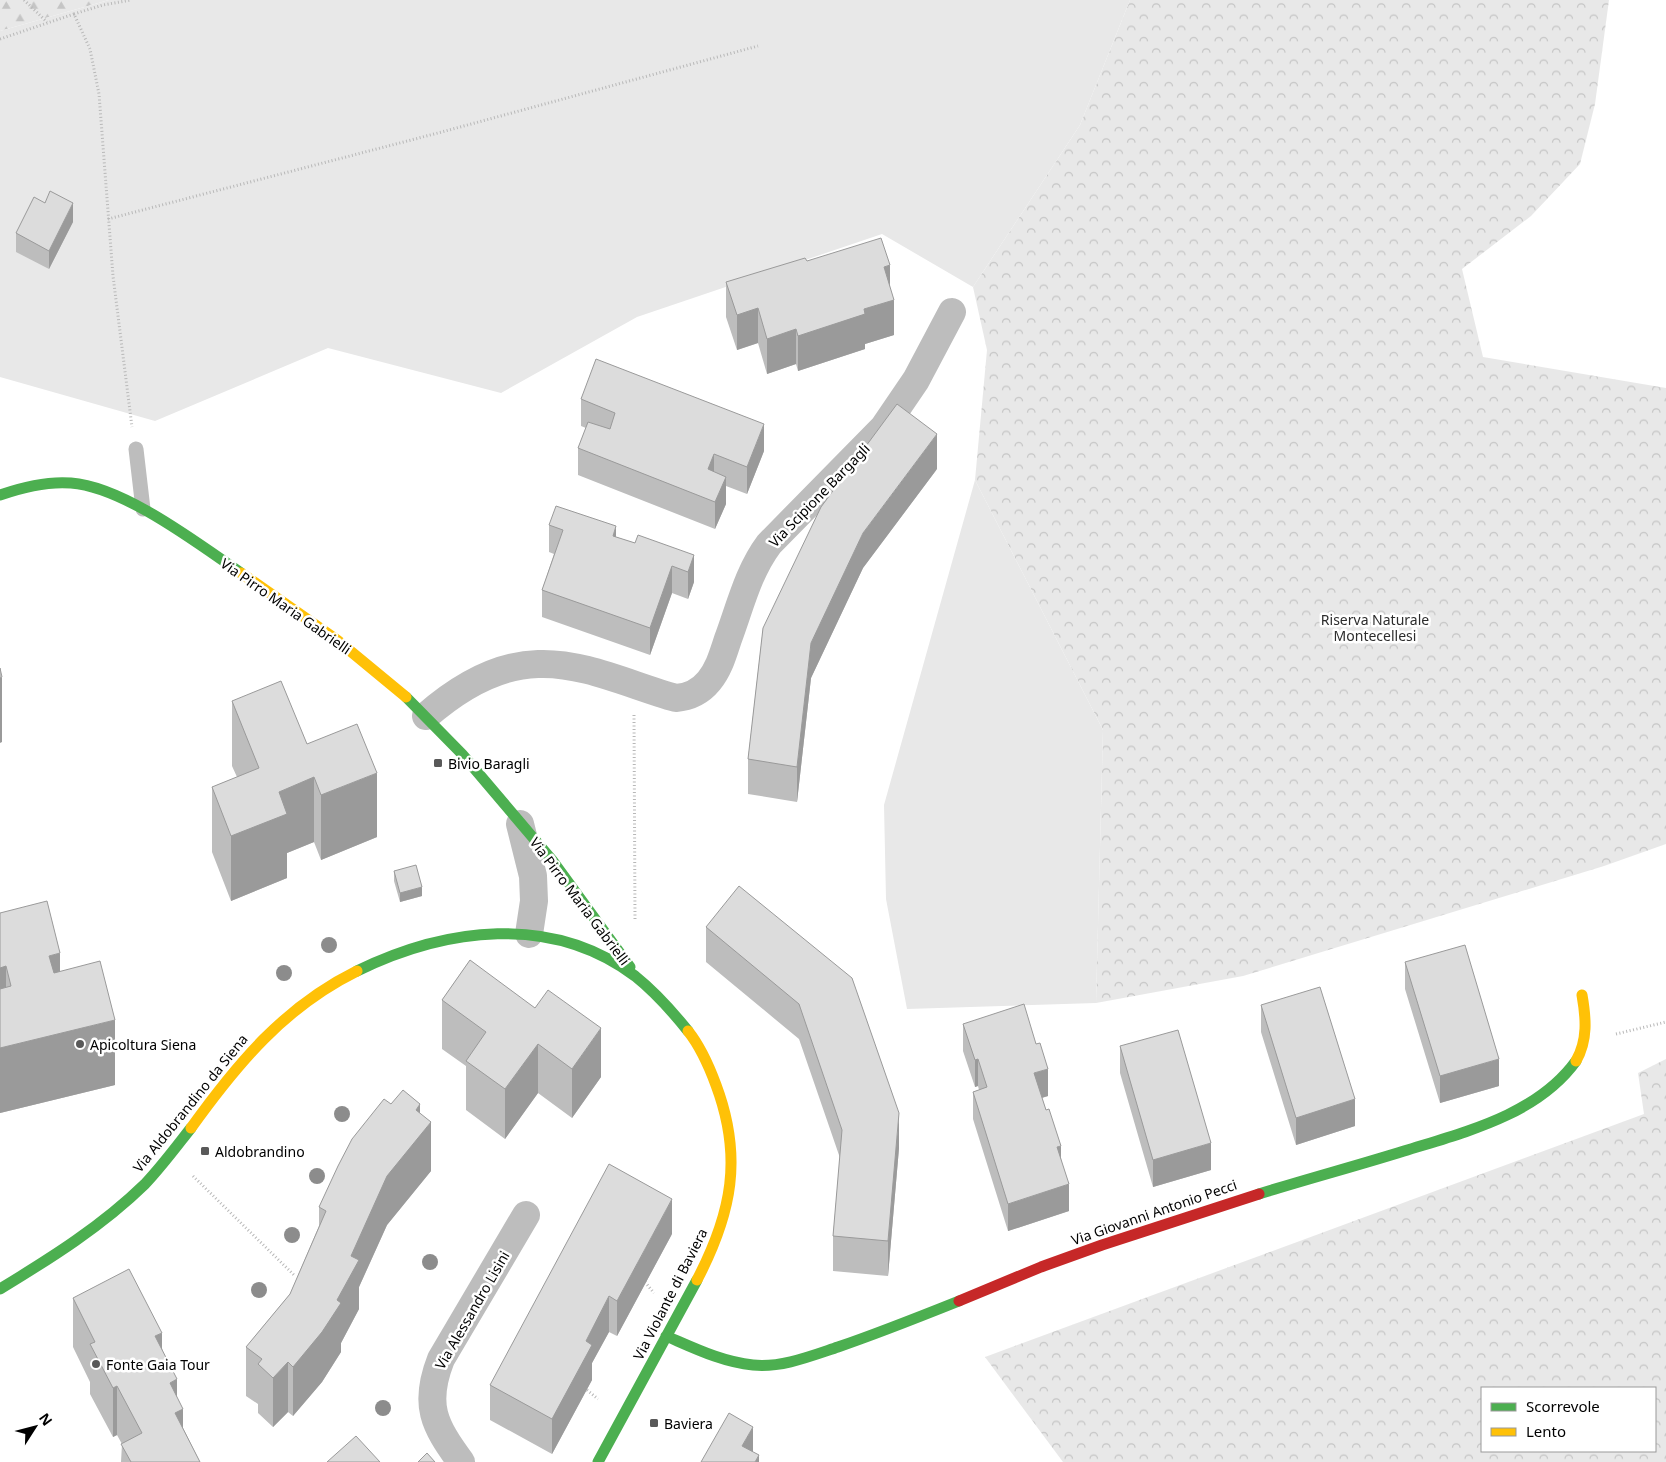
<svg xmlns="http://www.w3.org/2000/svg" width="1666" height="1462" font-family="'Noto Sans',sans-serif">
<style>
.forest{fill:url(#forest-firs)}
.park{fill:url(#park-crowns);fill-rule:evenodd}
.garden{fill:#e8e8e8}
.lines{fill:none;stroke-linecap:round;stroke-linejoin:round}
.path{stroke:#b8b8b8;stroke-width:3;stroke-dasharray:1 2.5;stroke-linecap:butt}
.lane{stroke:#bdbdbd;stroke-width:15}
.street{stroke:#bdbdbd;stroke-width:28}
.fast{stroke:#4caf50;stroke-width:11}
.slow{stroke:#ffc107;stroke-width:11}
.jam{stroke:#c62828;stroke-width:11}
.tree{fill:#8c8c8c}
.wall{fill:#bdbdbd}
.shaded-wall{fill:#9a9a9a}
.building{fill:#dcdcdc;stroke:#9a9a9a}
.poi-dot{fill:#595959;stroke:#fff;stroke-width:2}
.labels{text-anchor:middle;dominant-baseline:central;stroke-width:5;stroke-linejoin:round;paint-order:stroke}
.street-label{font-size:14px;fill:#000;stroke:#fff}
.park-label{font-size:14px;fill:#2d2d2d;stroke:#fff}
.poi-label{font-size:14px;fill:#000;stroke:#fff;text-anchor:start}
</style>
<defs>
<pattern id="forest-firs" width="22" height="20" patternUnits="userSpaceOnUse" patternTransform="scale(1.25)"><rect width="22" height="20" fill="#e8e8e8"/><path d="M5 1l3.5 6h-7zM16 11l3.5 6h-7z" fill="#c5c5c5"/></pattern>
<pattern id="park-crowns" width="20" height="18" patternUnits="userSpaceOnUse" patternTransform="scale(1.25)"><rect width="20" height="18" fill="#e8e8e8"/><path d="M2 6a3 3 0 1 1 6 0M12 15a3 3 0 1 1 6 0" fill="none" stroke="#c5c5c5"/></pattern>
</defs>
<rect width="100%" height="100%" fill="#fff"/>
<!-- forest -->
<path class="forest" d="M0 0H109L0 31Z"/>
<!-- park -->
<path class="park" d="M1130 0H1609L1595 104 1580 164 1531 216 1462 269 1483 357 1666 388V844L1604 866 1243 976 1096 1003 1103 730 975 480 987 350 973 287 1080 125Z
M1666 1059V1462H1063L985 1357 1644 1114 1638 1073ZM1482 1388H1655V1451H1482Z"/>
<!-- garden -->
<path class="garden" d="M109 0H1130L1080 125 973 287 882 234 637 317 501 393 328 348 155 421 0 377V31Z
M975 480 1103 730 1096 1003 907 1009 886 899 884 805Z"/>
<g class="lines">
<!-- path -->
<path class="path" d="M24 0 47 22
M74 14 103 5 131 0
M0 39 74 14 90 49 99 94 113 276 132 427
M108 219 438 133 758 46
M634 715 635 919
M1616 1034 1666 1022
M193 1176 294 1275
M645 1282 654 1293
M587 1390 598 1399"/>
<!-- lane -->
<path class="lane" d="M136 449 143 509"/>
<!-- street -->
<path class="street" d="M426 716C457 689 495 665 538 664 584 662 632 686 676 698 690 697 700 692 709 681 719 669 723 654 728 639 740 607 748 572 769 544L884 427 916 380 952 312
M520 824 533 876 534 901 529 934
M461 1462C434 1425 423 1405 441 1359L526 1215"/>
<!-- fast -->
<path class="fast" d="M0 495C23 487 47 481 71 483 124 487 197 543 241 573
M406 697 462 754 552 860 630 967
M357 971C445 928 551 913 635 976 655 992 672 1011 688 1031
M1259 1194C1307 1179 1356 1166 1404 1151 1465 1132 1537 1115 1576 1061
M0 1289C51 1258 102 1226 145 1184 162 1166 176 1147 191 1128
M666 1336C694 1348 722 1362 753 1365 781 1368 811 1356 838 1347 879 1333 919 1317 959 1301
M598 1462 697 1280"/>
<!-- slow -->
<path class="slow" d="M241 573 337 640 406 697
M688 1031C700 1046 709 1066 716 1085 743 1157 732 1213 697 1280
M1576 1061C1588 1040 1586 1018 1582 995
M191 1128C237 1064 284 1007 357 971"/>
<!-- jam -->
<path class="jam" d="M959 1301 1041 1267 1102 1245 1259 1194"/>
</g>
<!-- trees -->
<g class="tree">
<circle cx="329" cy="945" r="8"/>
<circle cx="284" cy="973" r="8"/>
<circle cx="342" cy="1114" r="8"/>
<circle cx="317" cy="1176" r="8"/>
<circle cx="292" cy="1235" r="8"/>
<circle cx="430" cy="1262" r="8"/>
<circle cx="259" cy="1290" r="8"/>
<circle cx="383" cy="1408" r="8"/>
</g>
<!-- wall -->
<path class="wall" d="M45 203 73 222 49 269 16 252V233Z
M807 261 890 288 894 335 865 344V349L798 371 796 364 767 374 758 343 737 350 726 317V282Z
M581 399 764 451 747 494 726 486V504L715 529 578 475V448L586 428 581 426Z
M937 469 863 568 811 678 797 802 748 794V759L763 628Z
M549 525 616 537 635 543 694 555V582L688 599 672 593 650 655 542 617V590L554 554 549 552Z
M232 701 307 744 377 837 321 860 314 842 287 853V878L231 901 212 852V787L237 777 232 766Z
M394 871 422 896 400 902 394 881Z
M0 913 60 971 115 1085 0 1113Z
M706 927 852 978 899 1148 888 1276 833 1271V1236L840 1158 799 1039 706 962Z
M470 960 601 1077 572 1118 538 1093 505 1139 466 1110V1066L442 1049V1000Z
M1405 962 1499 1086 1440 1103 1405 989Z
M1261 1005 1355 1126 1296 1145 1261 1032Z
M963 1024 1048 1096 1042 1098 1061 1158 1069 1211 1008 1231 973 1119V1092L979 1090 978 1086 975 1087 963 1051Z
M1120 1046 1211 1170 1153 1187 1120 1073Z
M391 1104 420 1113 431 1171 387 1225 359 1287V1309L341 1343V1352L322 1382 293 1416 288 1412 273 1427 258 1413V1404L246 1396V1347L290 1294 319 1226V1207Z
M672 1234 617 1336 609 1332 592 1363V1380L552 1454 490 1420V1385Z
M73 1298 162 1348 177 1398 183 1428 200 1462H121L122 1444 117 1435 113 1437 90 1394V1382L73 1347Z"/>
<!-- shaded-wall -->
<path class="shaded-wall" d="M73 203V222L49 269V251Z
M890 265V300L884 267Z
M894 300V335L865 344V349L798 371V336L864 309Z
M758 308V343L737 350V315Z
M796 329V364L767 374V339Z
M764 424V451L747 494V467Z
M937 434V469L863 568 811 678 797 802V767L811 643 863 533Z
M714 454V481L708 469Z
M726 477V504L715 529V502Z
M616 526V553L613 536Z
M694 555V582L688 599V572Z
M672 566V593L650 655V628Z
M2 677V742L0 743V678Z
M377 773V837L321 860V795Z
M314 777V842L287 853V878L231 901V836L279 792Z
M422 887V896L400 902V893Z
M60 953V1018L49 956Z
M6 966V1031L0 1033V968Z
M115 1020V1085L0 1113V1048Z
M601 1028V1077L572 1118V1069Z
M538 1044V1093L505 1139V1089Z
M978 1059V1086L975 1087V1060Z
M1499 1059V1086L1440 1103V1076Z
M1048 1069V1096L1034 1100V1073Z
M1355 1099V1126L1296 1145V1118Z
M420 1104V1135L431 1122V1171L387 1225 359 1287V1309L341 1343V1352L322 1382 293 1416V1367L351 1256 416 1110Z
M899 1113V1148L888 1276V1241Z
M1211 1143V1170L1153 1187V1160Z
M1061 1146V1173L1057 1147Z
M1069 1184V1211L1008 1231V1204Z
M672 1199V1234L617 1336V1301Z
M609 1296V1332L592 1363V1380L552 1454V1419L586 1341Z
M162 1333V1382L155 1336Z
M288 1362V1412L273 1427V1378Z
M177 1379V1411L183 1409V1458L170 1383Z
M117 1386V1435L113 1437V1388Z
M753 1427V1462L742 1446Z
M759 1455V1462H755Z"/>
<!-- building -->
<path class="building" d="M50 191 73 203 49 251 16 233 34 197 45 203Z
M881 238 890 265 884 267 894 300 864 309 865 314 798 336 796 329 767 339 758 308 737 315 726 282 805 258 807 261Z
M596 359 764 424 747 467 714 454 708 469 726 477 715 502 578 448 588 422 610 429 615 413 581 399Z
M897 404 937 434 863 533 811 643 797 767 748 759 763 628 821 507Z
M556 506 616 526 613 536 635 543 638 535 694 555 688 572 672 566 650 628 542 590 563 530 549 525Z
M0 668 2 677 0 678Z
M281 681 307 744 357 724 377 773 321 795 314 777 279 792 287 814 231 836 212 787 259 768 232 701Z
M416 865 422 887 400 893 394 871Z
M739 886 852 978 899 1113 888 1241 833 1236 842 1130 799 1004 706 927Z
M47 901 60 953 49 956 54 973 100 961 115 1020 0 1048V989L11 986 6 966 0 968V913Z
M1465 945 1499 1059 1440 1076 1405 962Z
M470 960 535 1008 548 990 601 1028 572 1069 538 1044 505 1089 466 1061 486 1032 442 1000Z
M1320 987 1355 1099 1296 1118 1261 1005Z
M1024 1004 1036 1044 1040 1043 1048 1069 1034 1073 1046 1110 1049 1109 1061 1146 1057 1147 1069 1184 1008 1204 973 1092 987 1087 978 1059 975 1060 963 1024Z
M1178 1030 1211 1143 1153 1160 1120 1046Z
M403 1090 420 1104 416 1110 431 1122 387 1176 351 1256 359 1260 337 1300 341 1303 322 1332 293 1367 288 1362 273 1378 258 1364 262 1359 246 1347 290 1294 326 1211 319 1207 338 1166 352 1139 384 1099 391 1104Z
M609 1164 672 1199 617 1301 609 1296 586 1341 592 1345 552 1419 490 1385Z
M129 1269 162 1333 155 1336 177 1379 170 1383 183 1409 175 1413 200 1462H131L121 1444 142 1433 117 1386 113 1388 90 1344 95 1342 73 1298Z
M729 1413 753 1427 742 1446 759 1455 755 1462H701Z
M356 1436 380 1462H327Z
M427 1453 435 1462H418Z"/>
<!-- markers -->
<g class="poi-dot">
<rect x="433" y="758" width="10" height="10" rx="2.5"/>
<circle cx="80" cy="1044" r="5"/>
<rect x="200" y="1146" width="10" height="10" rx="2.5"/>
<circle cx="96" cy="1364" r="5"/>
<rect x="649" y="1418" width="10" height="10" rx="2.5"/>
</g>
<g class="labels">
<!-- street labels -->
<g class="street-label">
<text transform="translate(819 495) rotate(-46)">Via Scipione Bargagli</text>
<text transform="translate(286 606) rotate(35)">Via Pirro Maria Gabrielli</text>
<text transform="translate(580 901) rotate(53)">Via Pirro Maria Gabrielli</text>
<text transform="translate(190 1103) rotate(-51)">Via Aldobrandino da Siena</text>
<text transform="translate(1154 1212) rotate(-19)">Via Giovanni Antonio Pecci</text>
<text transform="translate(670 1294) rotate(-63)">Via Violante di Baviera</text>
<text transform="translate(472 1310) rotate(-60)">Via Alessandro Lisini</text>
</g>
<!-- park labels -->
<g class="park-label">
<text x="1375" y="619">Riserva Naturale<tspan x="1375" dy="16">Montecellesi</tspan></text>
</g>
<!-- poi labels -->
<g class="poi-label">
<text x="448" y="763">Bivio Baragli</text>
<text x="90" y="1044">Apicoltura Siena</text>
<text x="215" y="1151">Aldobrandino</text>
<text x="106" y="1364">Fonte Gaia Tour</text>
<text x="664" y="1423">Baviera</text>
</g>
</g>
<!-- legend -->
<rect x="1481" y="1387" width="175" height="65" fill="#ffffff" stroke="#999999"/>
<rect x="1491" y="1403" width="25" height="8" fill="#4caf50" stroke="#999999"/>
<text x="1526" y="1412" font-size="15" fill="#000000">Scorrevole</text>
<rect x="1491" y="1428" width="25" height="8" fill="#ffc107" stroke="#999999"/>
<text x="1526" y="1437" font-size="15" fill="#000000">Lento</text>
<!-- north arrow -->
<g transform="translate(35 1427) rotate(54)" stroke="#ffffff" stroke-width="4" paint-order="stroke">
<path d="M0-4L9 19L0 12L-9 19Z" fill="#000000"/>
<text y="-8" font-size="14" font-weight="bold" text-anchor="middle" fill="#000000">N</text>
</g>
</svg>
